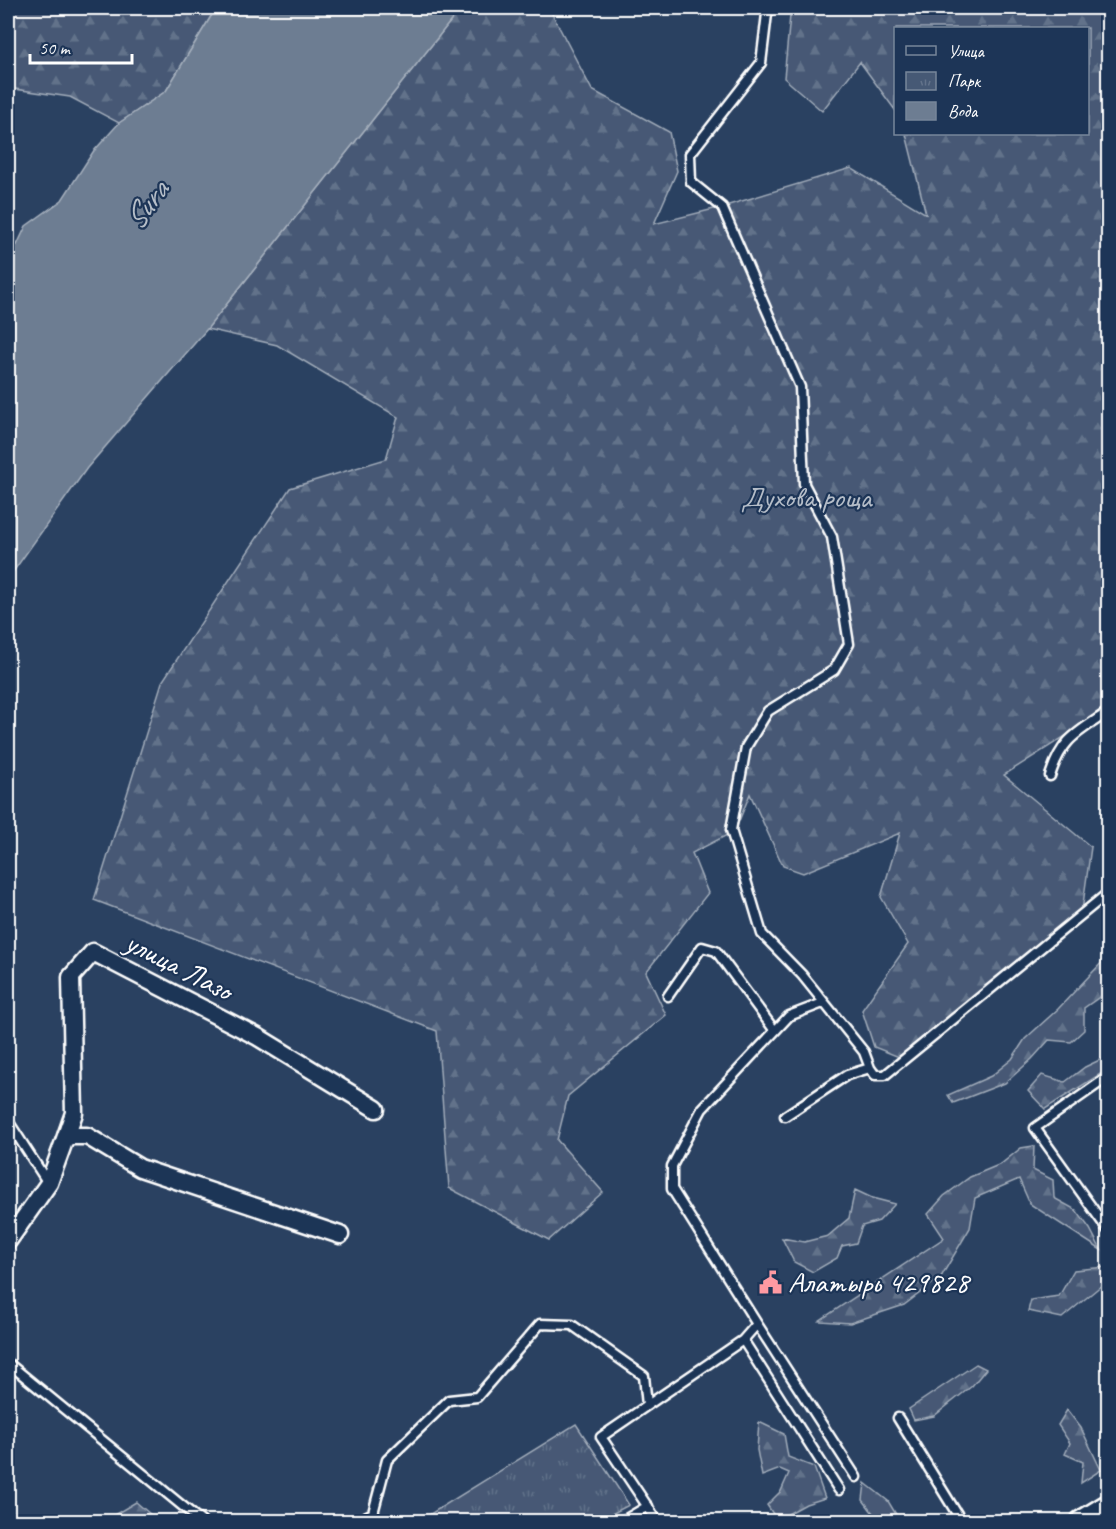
<svg xmlns="http://www.w3.org/2000/svg" width="1116" height="1529" font-family="Caveat,sans-serif">
<style>
.forest{fill:url(#forest-firs);stroke:#a2acba;stroke-width:1.5}
.park{fill:url(#park-tufts);stroke:#a2acba;stroke-width:1.5}
.water{fill:#6d7d92;stroke:#a7b1be;stroke-width:1.5}
.lines{fill:none;stroke-linecap:round;stroke-linejoin:round}
.lane-casing{stroke:#fff;stroke-width:13}
.street-casing{stroke:#fff;stroke-width:21}
.secondary-casing{stroke:#fff;stroke-width:27}
.lane{stroke:#1d3557;stroke-width:8}
.street{stroke:#1d3557;stroke-width:16}
.secondary{stroke:#1d3557;stroke-width:22}
.labels{text-anchor:middle;dominant-baseline:central;stroke-width:4.5;stroke-linejoin:round;paint-order:stroke}
.park-label{font-size:30px;fill:#b5bdc8;stroke:#1d3557}
.street-label{font-size:30px;fill:#fff;stroke:#1d3557}
.poi-label{font-size:30px;fill:#fff;stroke:#1d3557;text-anchor:start}
.water-label{font-size:32px;font-style:italic;fill:#b6bec8;stroke:#1d3557}
</style>
<defs>
<pattern id="forest-firs" width="22" height="20" patternUnits="userSpaceOnUse" patternTransform="scale(1.5)"><rect width="22" height="20" fill="#465975"/><path d="M5 1l3.5 6h-7zM16 11l3.5 6h-7z" fill="#62728a"/></pattern>
<pattern id="park-tufts" width="24" height="20" patternUnits="userSpaceOnUse" patternTransform="scale(1.5)"><rect width="24" height="20" fill="#465975"/><path d="M3 7l-1-3M5 7V3M7 7l1-3M15 17l-1-3M17 17v-4M19 17l1-3" fill="none" stroke="#62728a"/></pattern>
</defs>
<rect width="100%" height="100%" fill="#2a4161"/>
<filter id="ink" filterUnits="userSpaceOnUse"><feTurbulence type="fractalNoise" baseFrequency=".0167" numOctaves="2"/><feDisplacementMap in="SourceGraphic" scale="12" xChannelSelector="R" yChannelSelector="G"/><feConvolveMatrix kernelMatrix="1 2 1 2 8 2 1 2 1" color-interpolation-filters="sRGB"/></filter>
<g filter="url(#ink)">
<!-- forest -->
<path class="forest" d="M8 8H216L166 91 119 123 70 97 8 88Z
M461 8H549L592 90 669 132 677 171 654 224 722 207 851 168 926 214 906 134H1088V28H896L895 110 860 62 822 111 784 78 790 16 803 8H1108V709L1004 775 1091 847 1082 911 899 1057 874 1047 862 1010 908 944 881 897 900 833 803 873 783 866 750 794 735 831 692 853 708 893 646 972 666 1015 568 1096 557 1140 603 1192 549 1240 449 1188 437 1031 94 900 162 682 290 488 386 459 398 417 277 345 207 329Z
M1108 956V991L1084 1008V1030L1071 1042 1049 1040 1032 1059 1005 1083 953 1103 948 1095 991 1076 1012 1059 1025 1039 1058 1009Z
M1108 1056V1065L1102 1073 1045 1109 1028 1091 1042 1075 1065 1082 1085 1067Z
M1034 1146 1033 1170 1053 1180 1054 1198 1076 1210 1090 1229 1101 1250 1030 1204 1019 1179 975 1198 970 1228 941 1277 904 1305 850 1323 819 1321 944 1238 928 1214 944 1196 970 1177 1001 1164 1021 1148Z
M855 1190 872 1198 895 1204 879 1221 862 1226 856 1243 842 1246 837 1258 813 1272 794 1262 782 1238 804 1242 828 1236 849 1218Z
M1106 1267 1108 1268V1280L1062 1318 1028 1311 1031 1300 1059 1296 1074 1270Z
M976 1364 986 1369 972 1386 934 1416 914 1420 909 1409Z
M1067 1410 1081 1428 1101 1470 1081 1483 1083 1462 1065 1454 1070 1443 1058 1425Z
M759 1422 784 1434 788 1457 814 1467 825 1498 806 1504 777 1520 767 1505 781 1491 789 1473 780 1469 762 1476 757 1450Z
M865 1483 888 1501 900 1521H879L863 1500Z
M136 1502 158 1521H104Z"/>
<!-- park -->
<path class="park" d="M576 1424 629 1505 598 1521H419Z"/>
<!-- water -->
<path class="water" d="M216 8H461L207 329 87 468 8 579V238L17 245 26 226 62 200 93 152 119 123 166 91Z"/>
<g class="lines">
<defs>
<path id="lane" d="M772 8 767 14 761 63 690 154 691 182 722 207 800 387 804 484 832 537 849 644 834 670 768 711 746 747 731 830 762 934 802 975 864 1052 870 1068 847 1075 785 1116
M1050 776C1062 738 1077 733 1108 712
M668 996 702 947 716 951 775 1031
M870 1068 875 1075H885L1108 893
M1108 1077 1035 1128 1108 1230
M8 1121 48 1183
M757 1324 856 1477
M743 1340 839 1490
M8 1363 202 1522
M898 1418 962 1522
M355 1522 373 1513
M378 1522 373 1513 387 1460 449 1400 477 1397 540 1324 572 1325 644 1376 647 1405
M621 1522 648 1506
M658 1522 601 1437 743 1340 757 1324 672 1189V1166L702 1109 789 1016 823 1003"/>
<path id="street" d="M66 1136 74 1113 71 977 93 952 258 1037 376 1109
M8 1241 49 1183 66 1136H87L140 1168 340 1235"/>
<path id="secondary" d="M1082 1522 1108 1506"/>
</defs>
<!-- lane casing -->
<use href="#lane" class="lane-casing"/>
<!-- street casing -->
<use href="#street" class="street-casing"/>
<!-- secondary casing -->
<use href="#secondary" class="secondary-casing"/>
<!-- lane -->
<use href="#lane" class="lane"/>
<!-- street -->
<use href="#street" class="street"/>
<!-- secondary -->
<use href="#secondary" class="secondary"/>
</g>
</g>
<!-- icons -->
<defs>
<symbol id="civic-bare" viewBox="-9 -9 18 18"><path d="M-.6-6.5H3V-4.5H.6V-3L4-1V1h2V6H-6V1h2V-1L-.6-3ZM-1.2 2.5V6h2.4V2.5Z" fill="#ff9aa2" stroke="#1d3557" stroke-width="2.5" paint-order="stroke"/></symbol>
</defs>
<g fill-rule="evenodd">
<use href="#civic-bare" x="754" y="1266" width="33" height="33"/>
</g>
<g class="labels">
<!-- park labels -->
<g class="park-label">
<text x="806" y="497">Духова роща</text>
</g>
<!-- street labels -->
<g class="street-label">
<text transform="translate(179 966) rotate(27)">улица Лазо</text>
</g>
<!-- poi labels -->
<g class="poi-label">
<text x="788" y="1282">Алатырь 429828</text>
</g>
<!-- water labels -->
<g class="water-label">
<text transform="translate(146 205) rotate(-53)">Sura</text>
</g>
</g>
<!-- margin -->
<rect width="1116" height="1529" fill="none" stroke="#1d3557" stroke-width="30"/>
<rect x="15" y="15" width="1086" height="1499" fill="none" stroke="#fff" stroke-width="2" filter="url(#ink)"/>
<!-- legend -->
<rect x="894" y="27" width="195" height="108" fill="#1d3557" stroke="#77869a" stroke-width="1.5"/>
<rect x="906" y="46" width="30" height="9" fill="#1d3557" stroke="#77869a" stroke-width="1.5"/>
<text x="948" y="57" font-size="18" fill="#ffffff">Улица</text>
<rect x="906" y="72" width="30" height="18" fill="url(#park-tufts)" stroke="#77869a" stroke-width="1.5"/>
<text x="948" y="87" font-size="18" fill="#ffffff">Парк</text>
<rect x="906" y="102" width="30" height="18" fill="#6d7d92" stroke="#77869a" stroke-width="1.5"/>
<text x="948" y="117" font-size="18" fill="#ffffff">Вода</text>
<!-- scale -->
<path d="M30 54v9h102v-9" fill="none" stroke="#ffffff" stroke-width="3"/>
<text x="39" y="54" font-size="18" fill="#ffffff" stroke="#1d3557" stroke-width="4.5" paint-order="stroke">50 m</text>
</svg>
